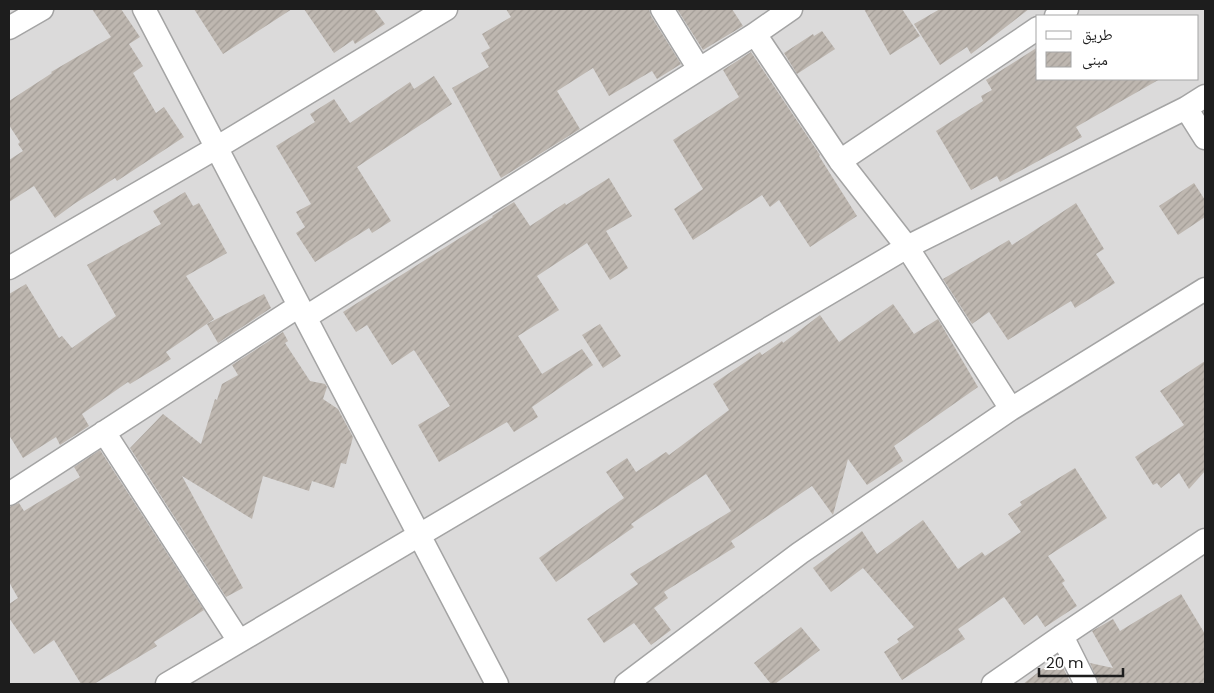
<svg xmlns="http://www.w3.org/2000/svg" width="1214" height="693" font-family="Poppins,'Noto Naskh Arabic',sans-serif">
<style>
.residential{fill:#dbdada;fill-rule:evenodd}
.building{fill:url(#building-hatch)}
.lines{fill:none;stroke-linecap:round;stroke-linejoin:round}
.minor-casing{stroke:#a4a4a4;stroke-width:25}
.minor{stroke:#fff;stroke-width:22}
</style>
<defs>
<pattern id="building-hatch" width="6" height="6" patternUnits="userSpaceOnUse" patternTransform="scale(1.25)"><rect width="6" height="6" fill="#beb7b0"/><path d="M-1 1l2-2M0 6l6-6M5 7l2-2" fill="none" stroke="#a39d97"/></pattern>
</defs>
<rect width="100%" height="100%" fill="#edebe3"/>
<!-- residential -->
<path class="residential" d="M9 9H1205V684H9ZM1038 16H1198V79H1038Z"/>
<!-- building -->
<path class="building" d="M92 9H121L140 37 129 44 143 66 133 73 156 113 164 107 184 137 117 181 115 178 74 204 55 218 34 186 9 202V160L23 151 18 144 20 142 9 125V101L52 73 51 72 111 37Z
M194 9H292L223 54Z
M304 9H374L385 24 355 44 353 40 334 53Z
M506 9H649L651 16 681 64 657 79 652 71 609 96 593 68 557 91 580 129 501 178 452 88 489 67 481 53 490 48 482 34 511 17Z
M677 9H732L743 26 703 50Z
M864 9H902L920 36 890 55Z
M940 9H1029L971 54 967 47 940 65 914 24Z
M822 31 835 49 797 74 784 53 813 34 814 36Z
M1038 47V79H1160L1076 127 1082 137 1000 182 997 176 971 190 936 131 983 101 981 96 992 90 986 80Z
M751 52 820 155 819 156 857 216 810 247 779 200 770 207 762 195 693 240 674 209 703 189 673 140 739 97 723 70Z
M434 76 452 104 357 167 391 221 372 233 369 228 315 262 296 233 305 227 296 212 311 204 276 146 315 122 310 114 334 99 350 123 410 82 414 89Z
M609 178 632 216 606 231 628 268 610 280 587 243 537 276 559 310 518 336 542 374 582 349 593 365 532 407 538 417 514 432 507 422 439 462 418 425 450 406 414 350 392 365 367 325 356 332 343 312 493 217 492 216 514 202 530 226 565 203 566 205Z
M1194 183 1205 200V217L1178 235 1159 206Z
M185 192 193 206 199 203 227 253 186 276 214 319 166 352 171 359 130 384 128 382 82 414 89 426 60 445 56 437 23 458 9 435V294L26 284 59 338 62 336 72 348 116 316 87 265 161 224 153 211Z
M1076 203 1104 249 1096 254 1115 283 1075 308 1071 301 1008 340 989 312 972 324 943 279 1009 240 1012 245Z
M264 294 271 308 218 343 207 324Z
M893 304 914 334 938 319 978 387 894 446 903 461 867 485 848 459 833 515 812 486 731 541 735 547 664 592 668 598 654 608 671 630 651 645 634 623 604 643 587 619 638 584 630 574 731 511 706 474 631 524 634 527 556 582 539 558 624 498 606 472 627 458 636 472 666 452 669 455 729 410 713 384 760 352 762 355 782 341 783 343 820 315 839 342Z
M600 324 621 356 603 368 582 335Z
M283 332 288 341 285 343 310 381 325 384 327 387 323 399 338 409 353 437 346 464 341 463 334 488 312 481 309 491 263 476 252 519 182 476 243 588 226 597 130 448 163 414 201 444 215 399 217 400 222 384 238 375 232 365Z
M1205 361V471L1189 489 1179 473 1161 488 1157 483 1153 485 1135 457 1184 425 1160 391Z
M100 450 204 610 154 642 157 646 94 684H81L54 640 34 654 9 618V604L18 598 9 582V507L19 503 24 511 80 477 74 467Z
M1075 468 1107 518 1048 556 1065 581 1062 583 1077 606 1045 627 1037 615 1024 625 1004 597 958 629 965 639 902 680 884 652 899 642 897 639 914 627 863 568 831 592 813 568 862 531 877 554 923 520 958 569 982 552 985 556 1021 532 1008 514 1022 505 1020 502Z
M1181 594 1205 634V684H1099L1090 663 1113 668 1092 631 1113 619 1120 631Z
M801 627 820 650 775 684H771L754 663Z
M1058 657 1071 684H1023Z"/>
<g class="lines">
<defs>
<path id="minor" d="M144 9 497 684
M662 9 699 69
M1056 16 1067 9
M9 28 42 9
M755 34 840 161 907 247 1011 409
M1186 108 1205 138
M840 161 1038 28
M9 268 216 148 446 9
M306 317 755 34 791 9
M104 432 239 641
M9 494 299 306
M1062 636 1086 684
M167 684 907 247 1186 108 1205 96
M626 684 800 553 1011 409 1205 289
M993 684 1062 636 1205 540"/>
</defs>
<!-- minor casing -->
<use href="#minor" class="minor-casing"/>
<!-- minor -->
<use href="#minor" class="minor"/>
</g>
<!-- border -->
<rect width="1214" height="693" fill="none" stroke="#1d1d1d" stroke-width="20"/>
<!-- legend -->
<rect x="1036" y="15" width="162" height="65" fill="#ffffff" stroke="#a5a5a5"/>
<rect x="1046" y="31" width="25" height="8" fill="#ffffff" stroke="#a5a5a5"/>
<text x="1082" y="40" font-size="15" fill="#1d1d1d">طريق</text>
<rect x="1046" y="52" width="25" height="15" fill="url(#building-hatch)" stroke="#a5a5a5"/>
<text x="1082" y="65" font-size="15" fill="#1d1d1d">مبنى</text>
<!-- scale -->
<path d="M1039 668v8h84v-8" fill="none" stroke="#1d1d1d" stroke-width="2.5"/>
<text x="1046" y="668" font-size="15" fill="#1d1d1d" stroke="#ffffff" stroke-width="4" paint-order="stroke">20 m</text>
</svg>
